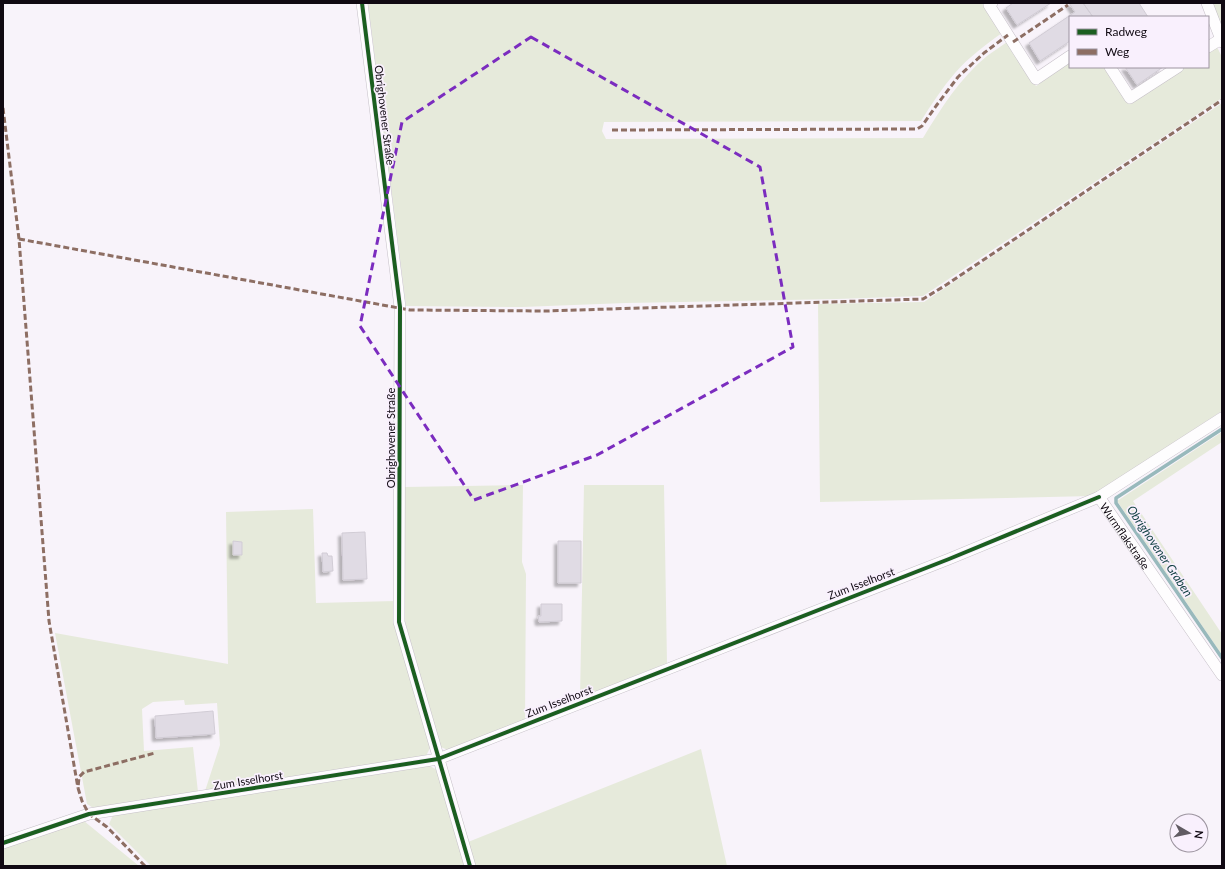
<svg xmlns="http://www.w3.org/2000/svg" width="1225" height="869" font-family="Lato,sans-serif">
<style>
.green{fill:#e6eadb}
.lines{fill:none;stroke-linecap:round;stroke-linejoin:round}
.stream{stroke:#98b9bc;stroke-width:3.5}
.building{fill:#e0dbe4;stroke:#d1ccd5;filter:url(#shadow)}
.minor-casing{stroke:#c6c0c8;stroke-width:12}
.minor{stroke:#fefdfe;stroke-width:11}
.quiet{stroke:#8d6e63;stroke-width:3;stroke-dasharray:6 3;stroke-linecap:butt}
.cycleway-casing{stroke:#f9f0fd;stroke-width:6}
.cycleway{stroke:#1b5e20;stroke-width:4}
.marked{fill:none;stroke:#7b2cbf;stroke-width:3;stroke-dasharray:8 5;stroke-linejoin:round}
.labels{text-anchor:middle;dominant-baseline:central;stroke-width:3.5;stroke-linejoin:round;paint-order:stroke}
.street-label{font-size:11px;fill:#100912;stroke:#f9f0fd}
.water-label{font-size:12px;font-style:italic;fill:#154446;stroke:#f9f0fd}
</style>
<defs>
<filter id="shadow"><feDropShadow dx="-3.5" dy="3.5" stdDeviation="1" flood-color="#0004"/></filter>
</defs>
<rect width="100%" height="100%" fill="#f8f3fa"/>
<!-- green -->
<path class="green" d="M368 3H982L1002 33C985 45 968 58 955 73 942 88 931 105 921 121L604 122 602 131 606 139 923 138C941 108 960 78 987 56 994 51 1001 46 1007 42L1036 86 1070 62V67H1105L1129 104 1186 67H1208V53L1217 47 1222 57V98L1054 209 923 296 837 299 626 303 522 307 406 306Z
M1212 3H1222V30Z
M1222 103V411L1092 496 820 502 818 304 924 302Z
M1222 432V442L1133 501 1222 634V655L1117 501Z
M523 485 522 562 526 574 525 721 450 751 441 747 405 622V487Z
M584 485H664L667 663 580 698Z
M313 509 316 603 395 601 430 748 426 756 205 791 220 745 217 703 185 705 184 700 153 702 142 709 144 751 193 747 198 792 95 809 87 804 55 633 228 664 226 512Z
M701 749 727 866H475L468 842Z
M428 765 437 770 465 866H151L109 824 113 815Z
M84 821 139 866H3V848Z"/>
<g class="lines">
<!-- stream -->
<path class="stream" d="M1222 429 1116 498V503L1222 658"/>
</g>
<!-- building -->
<path class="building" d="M1013 3H1051L1017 25 1006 8Z
M1069 3H1083L1093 17H1070V41L1040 61 1029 43 1075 12Z
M1083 3H1139L1148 17H1093Z
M1125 67H1163L1137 85Z
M365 532 367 579 343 580 342 533Z
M233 541 242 542V555H233Z
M558 541H581V583H558Z
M322 553H327L328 556H332L333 571 323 572Z
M541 604H562V621L539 622 538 616H541Z
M213 711 215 734 156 738 155 716Z"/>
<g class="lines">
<defs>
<g id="minor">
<path d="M362 3 400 307 399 622 470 866"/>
<path d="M992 3 989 5 1036 79 1070 56"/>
<path d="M1207 3 1222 42"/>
<path d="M1208 47 1221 39"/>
<path d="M1110 67 1130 98 1178 67"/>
<path id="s1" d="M1222 418 1099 497 1222 675"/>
<path d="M3 843 89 814 438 759 949 559 1099 497"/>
</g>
</defs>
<!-- minor casing -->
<use href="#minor" class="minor-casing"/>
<!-- minor -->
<use href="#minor" class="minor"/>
<!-- quiet -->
<path class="quiet" d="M1013 42 1068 5
M3 108 19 239 49 621 78 788
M612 130 917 129 922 126 936 106 958 77 984 53 1008 35
M19 239 410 310 546 311 923 299 946 285 1222 100
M145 866 107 827 89 814 82 801 78 788 79 777 84 772 155 753"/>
<defs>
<path id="cycleway" d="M362 3 400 307 399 622 470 866
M3 843 89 814 438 759 949 559 1099 497"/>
</defs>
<!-- cycleway casing -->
<use href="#cycleway" class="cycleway-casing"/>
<!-- cycleway -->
<use href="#cycleway" class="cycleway"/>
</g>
<!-- marked area -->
<path class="marked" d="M531 37 760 167 793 347 597 455 474 500 360 326 402 122Z"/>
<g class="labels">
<!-- street labels -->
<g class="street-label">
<text transform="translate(385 115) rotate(83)">Obrighovener Straße</text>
<text transform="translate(390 438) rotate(-90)">Obrighovener Straße</text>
<text stroke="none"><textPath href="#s1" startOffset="193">Wurmflakstraße</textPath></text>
<text transform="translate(861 583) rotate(-21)">Zum Isselhorst</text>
<text transform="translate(559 701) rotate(-21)">Zum Isselhorst</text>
<text transform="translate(248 780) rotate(-9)">Zum Isselhorst</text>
</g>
<!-- water labels -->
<g class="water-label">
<text transform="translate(1160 551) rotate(56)">Obrighovener Graben</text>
</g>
</g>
<!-- border -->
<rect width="1225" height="869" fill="none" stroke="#100912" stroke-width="8"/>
<!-- legend -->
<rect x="1069" y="16" width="140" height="52" fill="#f9f0fd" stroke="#9c949f"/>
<rect x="1077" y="29" width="20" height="6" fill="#1b5e20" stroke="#9c949f"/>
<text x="1105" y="36" font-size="12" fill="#100912">Radweg</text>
<rect x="1077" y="49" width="20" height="6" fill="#8d6e63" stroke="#9c949f"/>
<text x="1105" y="56" font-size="12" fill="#100912">Weg</text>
<!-- north arrow -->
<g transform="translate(1189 833) rotate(99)"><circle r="19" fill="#f9f0fd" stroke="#9c949f"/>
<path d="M0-3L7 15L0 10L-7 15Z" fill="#615b63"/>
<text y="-6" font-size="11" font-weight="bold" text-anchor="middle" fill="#100912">N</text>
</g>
</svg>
